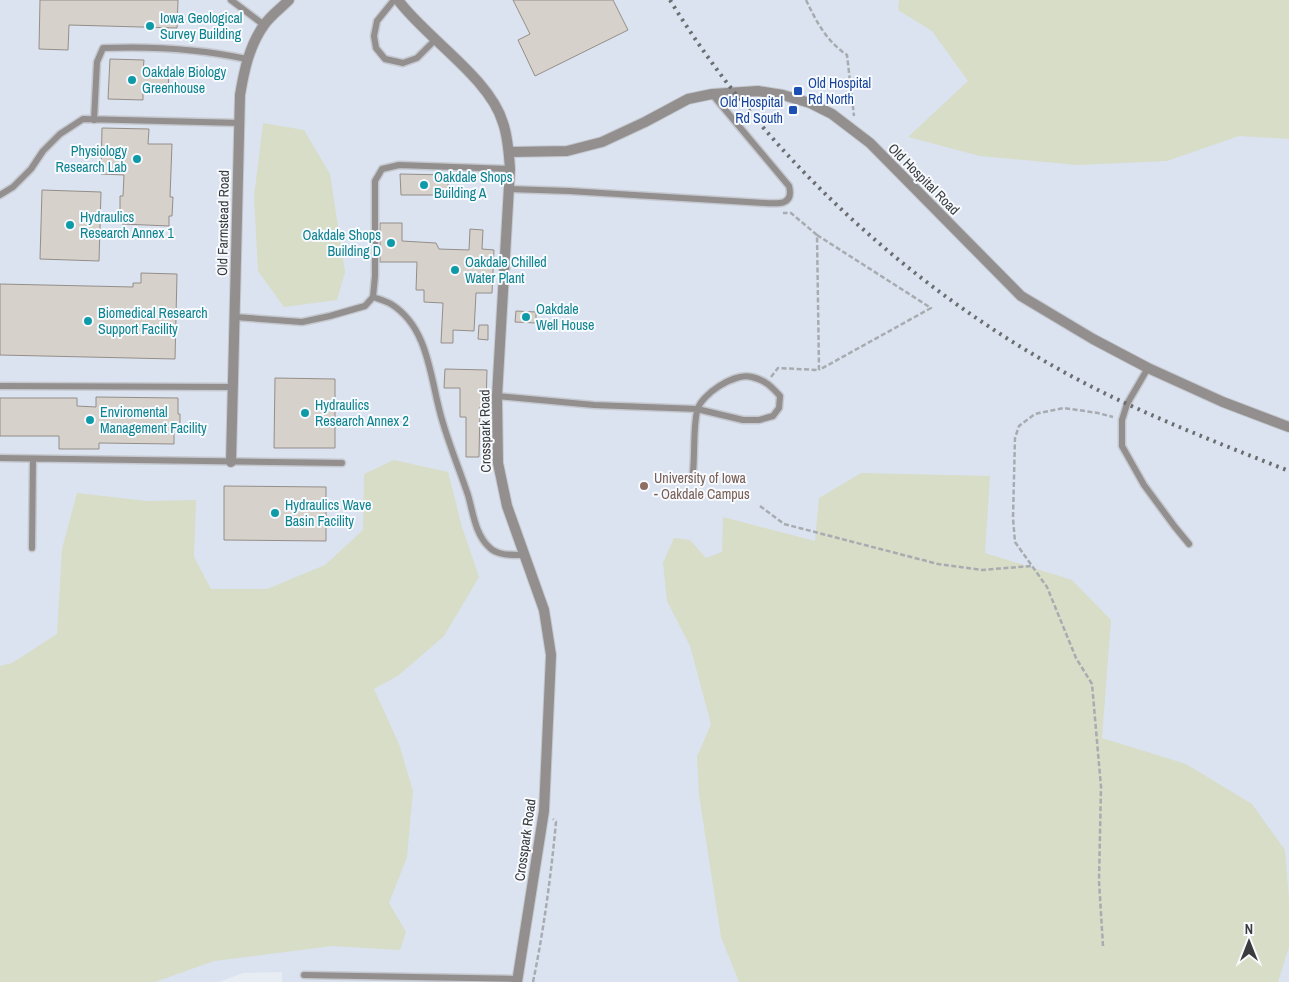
<svg xmlns="http://www.w3.org/2000/svg" width="1289" height="982" font-family="'Archivo Narrow',sans-serif">
<style>
.built{fill:#dbe3f0}
.green{fill:#d7ddc6}
.building{fill:#d7d1cc;stroke:#948e89}
.lines{fill:none;stroke-linecap:round;stroke-linejoin:round}
.service-casing{stroke:#c5c9cf;stroke-width:9}
.minor-casing{stroke:#c5c9cf;stroke-width:12}
.path{stroke:#a8acb1;stroke-width:2.5;stroke-dasharray:5 2.5;stroke-linecap:butt}
.service{stroke:#938f8f;stroke-width:6}
.minor{stroke:#938f8f;stroke-width:10}
.rail{stroke:#6b6e71;stroke-width:4;stroke-dasharray:2.5 5;stroke-linecap:butt}
.culture-dot{fill:#0f9aa8;stroke:#f7fafe;stroke-width:2}
.transit-dot{fill:#1a4fb4;stroke:#f7fafe;stroke-width:2}
.education-dot{fill:#8d6e63;stroke:#f7fafe;stroke-width:2}
.labels{text-anchor:middle;dominant-baseline:central;stroke-width:4;stroke-linejoin:round;paint-order:stroke}
.culture-label{font-size:14px;fill:#0d838f;stroke:#f7fafe;text-anchor:start}
.transit-label{font-size:14px;fill:#164399;stroke:#f7fafe;text-anchor:start}
.street-label{font-size:14px;fill:#393b3d;stroke:#f7fafe}
.education-label{font-size:14px;fill:#785e54;stroke:#f7fafe;text-anchor:start}
</style>
<rect width="100%" height="100%" fill="#e8edf3"/>
<!-- built -->
<path class="built" d="M0 0H1289V982H282V972L243 973 219 982H0Z"/>
<!-- green -->
<path class="green" d="M899 0H1289V139L1239 136 1167 161 1077 165 980 156 908 137 968 81 932 31 898 10Z
M263 123 304 130 330 174 345 272 337 300 284 307 258 271 254 197Z
M394 460 448 472 462 527 479 577 444 636 399 675 374 689 399 744 413 791 407 857 389 903 406 932 400 950 332 946 214 961 155 982H0V666L12 663 57 634 62 549 77 493 147 501 196 500 194 557 211 589H267L325 565 363 530 364 474Z
M861 473 990 476 985 553 1072 580 1111 620 1102 738 1186 764 1252 804 1285 850 1289 900V947L1278 982H739L721 937 699 795 697 757 711 724 690 646 667 601 663 563 674 538 690 540 706 558 722 552 723 517 815 541 819 498Z"/>
<!-- building -->
<path class="building" d="M40 0H178L177 28 69 25 68 50 39 49Z
M513 0H613L628 30 535 76 518 40 530 34Z
M110 59 144 60 143 71H169L168 90 143 89V100L108 99Z
M102 128 149 129 148 144H172L170 197H173L172 216H169V226L122 224V215H120V196H123L124 175 101 174Z
M400 174 448 175V195H401Z
M42 190 101 192 99 261 40 259Z
M380 223H402V241L436 243 439 249 469 250 470 229 483 230 482 249 494 250 492 293H476L474 331 453 330V343H441L443 303 424 302V290H416L417 262H380Z
M141 273 177 274 175 359 0 355V284L133 287V283H141Z
M516 311 536 312V323L515 322Z
M479 325H488V340L478 339Z
M445 369 487 370 486 407H480L479 457H466V417H460V388H444Z
M275 378 335 379V448H274Z
M96 397 178 398V414H180V426H174V444L99 443V449H59V436H0V398H77V406L96 407Z
M224 486 326 487V541L224 540Z"/>
<g class="lines">
<defs>
<path id="service" d="M231 0 264 25
M394 0 377 21 374 36 376 48 385 59 403 63 417 58 435 40
M94 120 97 62 103 48C151 46 201 49 247 59
M509 189 569 191 765 203C779 204 794 205 789 186L712 94
M0 195 13 187 31 169 43 151 60 134 83 119 240 123
M373 297C379 299 386 301 391 304 431 329 430 383 443 423 450 447 460 471 468 495 473 512 475 534 489 547 497 556 513 555 525 555
M235 317 302 322 330 316 365 306 373 297 375 276V181L382 169 399 165 510 169
M1148 368 1127 404 1122 420V446L1144 485 1175 527 1189 544
M0 386 233 387
M497 396 594 405 697 409 743 420H759L773 416 779 408 780 396C771 386 765 380 752 377 735 372 701 394 697 411 693 430 695 452 693 472
M0 458 342 463
M32 548 33 459
M304 975 517 979"/>
<path id="minor" d="M398 0C426 38 490 78 503 123 508 137 509 154 510 169L497 396 498 463 507 506 544 610 551 655 544 811 517 982
M509 152 567 151 602 142 645 122 688 99 712 94 758 91 783 95 810 103 832 114 870 143 1021 296 1093 339 1148 368 1223 402 1289 427
M231 462 240 95C244 71 249 46 264 25 270 16 281 8 289 0"/>
</defs>
<!-- service casing -->
<use href="#service" class="service-casing"/>
<!-- minor casing -->
<use href="#minor" class="minor-casing"/>
<!-- path -->
<path class="path" d="M806 0C816 21 827 42 847 55L854 116
M817 235 931 308 819 370
M771 377 778 368 819 370 817 235 791 213H783
M760 506 784 524 938 564 982 570 1031 566
M1103 946 1099 881 1101 787 1092 684 1076 658 1047 587 1015 542 1013 518 1015 438 1019 426 1035 414 1064 408 1098 413 1113 417
M533 982C544 929 551 875 556 822L553 819"/>
<!-- service -->
<use href="#service" class="service"/>
<!-- minor -->
<use href="#minor" class="minor"/>
<!-- rail -->
<path class="rail" d="M670 0C771 165 929 306 1102 392 1163 422 1226 446 1289 471"/>
</g>
<!-- markers -->
<g class="culture-dot">
<circle cx="150" cy="26" r="5"/>
<circle cx="132" cy="80" r="5"/>
<circle cx="137" cy="159" r="5"/>
<circle cx="424" cy="185" r="5"/>
<circle cx="70" cy="225" r="5"/>
<circle cx="391" cy="243" r="5"/>
<circle cx="455" cy="270" r="5"/>
<circle cx="526" cy="317" r="5"/>
<circle cx="88" cy="321" r="5"/>
<circle cx="305" cy="413" r="5"/>
<circle cx="90" cy="420" r="5"/>
<circle cx="275" cy="513" r="5"/>
</g>
<g class="transit-dot">
<rect x="793" y="86" width="10" height="10" rx="2.5"/>
<rect x="788" y="105" width="10" height="10" rx="2.5"/>
</g>
<circle class="education-dot" cx="644" cy="486" r="5"/>
<g class="labels">
<!-- culture labels -->
<g class="culture-label">
<text x="160" y="18">Iowa Geological<tspan x="160" dy="16">Survey Building</tspan></text>
<text x="142" y="72">Oakdale Biology<tspan x="142" dy="16">Greenhouse</tspan></text>
<text x="127" y="151" text-anchor="end">Physiology<tspan x="127" dy="16">Research Lab</tspan></text>
<text x="434" y="177">Oakdale Shops<tspan x="434" dy="16">Building A</tspan></text>
<text x="80" y="217">Hydraulics<tspan x="80" dy="16">Research Annex 1</tspan></text>
<text x="381" y="235" text-anchor="end">Oakdale Shops<tspan x="381" dy="16">Building D</tspan></text>
<text x="465" y="262">Oakdale Chilled<tspan x="465" dy="16">Water Plant</tspan></text>
<text x="536" y="309">Oakdale<tspan x="536" dy="16">Well House</tspan></text>
<text x="98" y="313">Biomedical Research<tspan x="98" dy="16">Support Facility</tspan></text>
<text x="315" y="405">Hydraulics<tspan x="315" dy="16">Research Annex 2</tspan></text>
<text x="100" y="412">Enviromental<tspan x="100" dy="16">Management Facility</tspan></text>
<text x="285" y="505">Hydraulics Wave<tspan x="285" dy="16">Basin Facility</tspan></text>
</g>
<!-- transit labels -->
<g class="transit-label">
<text x="808" y="83">Old Hospital<tspan x="808" dy="16">Rd North</tspan></text>
<text x="783" y="102" text-anchor="end">Old Hospital<tspan x="783" dy="16">Rd South</tspan></text>
</g>
<!-- street labels -->
<g class="street-label">
<text transform="translate(924 179) rotate(45)">Old Hospital Road</text>
<text transform="translate(223 223) rotate(-89)">Old Farmstead Road</text>
<text transform="translate(485 431) rotate(-91)">Crosspark Road</text>
<text transform="translate(525 840) rotate(-82)">Crosspark Road</text>
</g>
<!-- education labels -->
<g class="education-label">
<text x="654" y="478">University of Iowa<tspan x="654" dy="16">- Oakdale Campus</tspan></text>
</g>
</g>
<!-- north arrow -->
<g transform="translate(1249 942)" stroke="#f7fafe" stroke-width="4" paint-order="stroke">
<path d="M0-4L9 19L0 12L-9 19Z" fill="#393b3d"/>
<text y="-8" font-size="14" font-weight="bold" text-anchor="middle" fill="#393b3d">N</text>
</g>
</svg>
